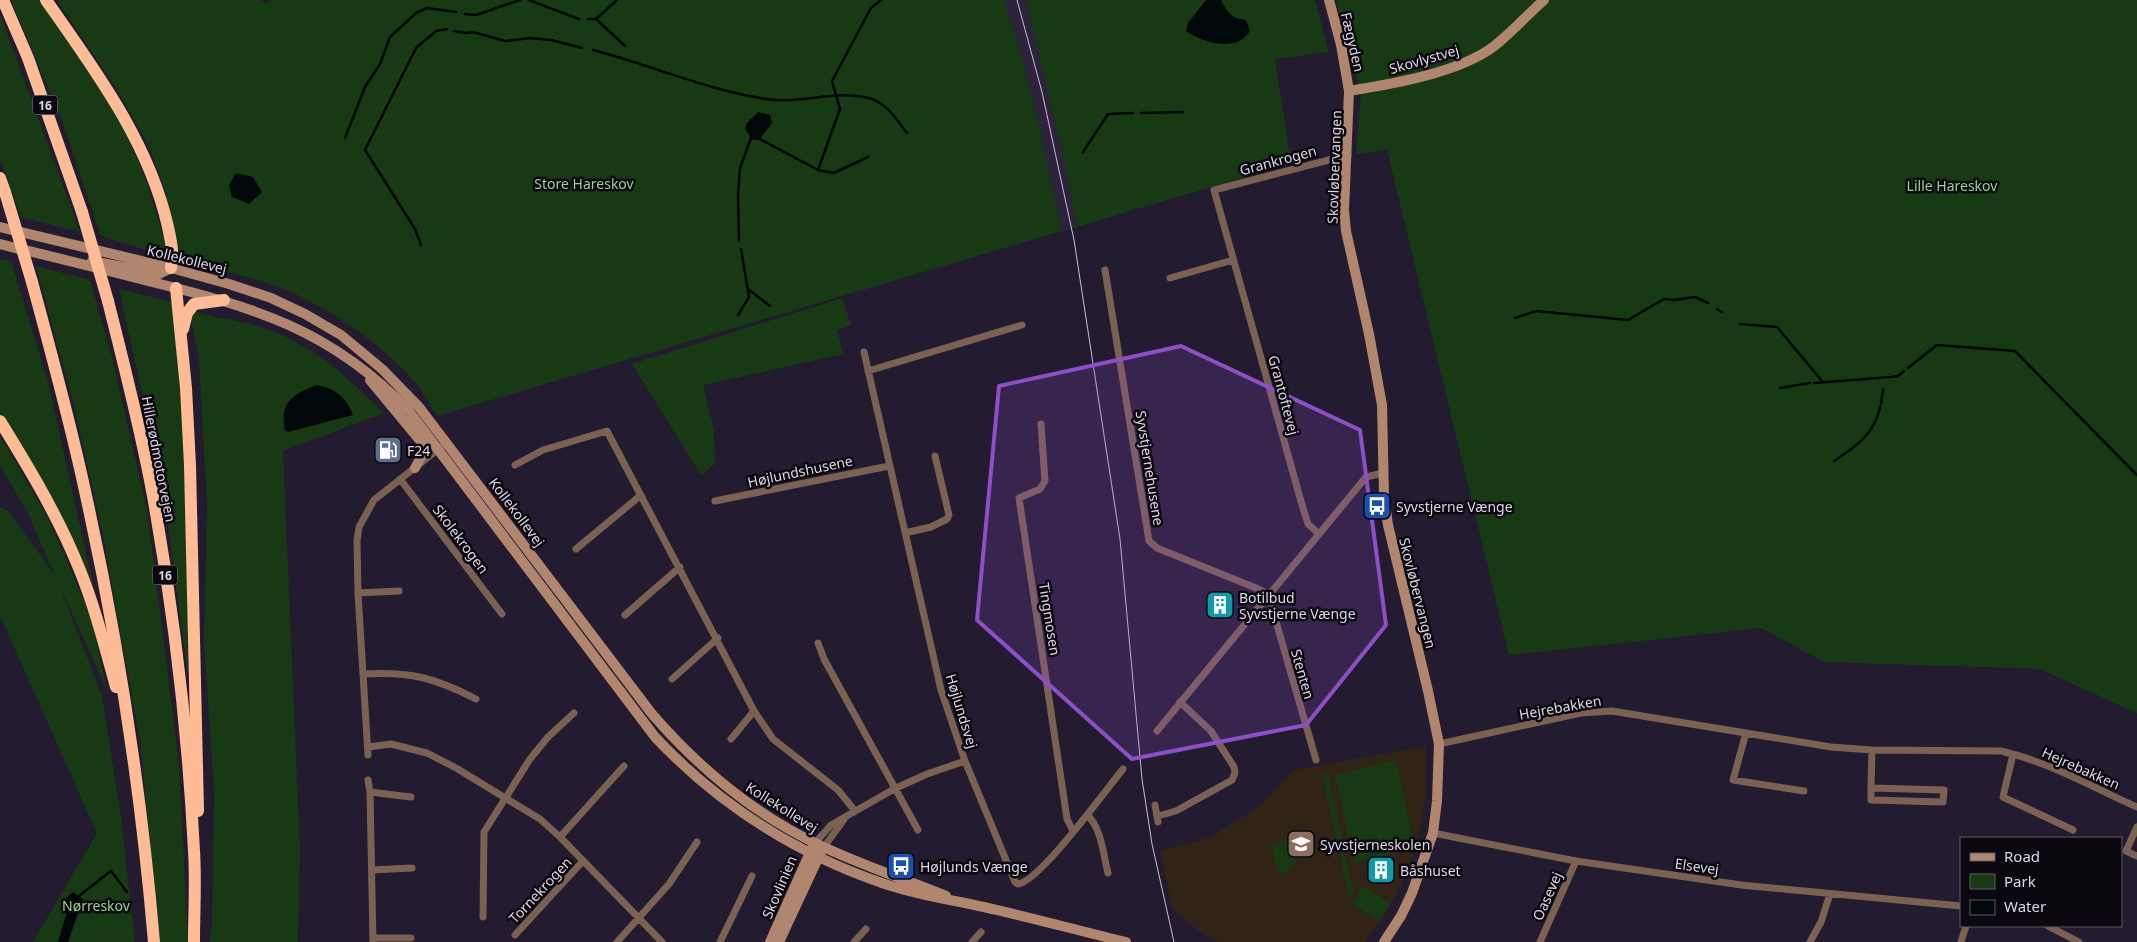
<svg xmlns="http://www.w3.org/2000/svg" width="2137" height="942" font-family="'Noto Sans',sans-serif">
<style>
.built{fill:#2d233d}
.education{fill:#312417}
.green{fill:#173a14}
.water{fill:#01080a}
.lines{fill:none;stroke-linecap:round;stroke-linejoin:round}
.stream{stroke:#01080a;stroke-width:2.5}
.street{stroke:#7b6152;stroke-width:7}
.secondary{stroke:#b0866e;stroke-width:10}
.highway{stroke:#febc96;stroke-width:12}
.tram{stroke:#c6c1d0;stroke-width:1}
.highway-bridge{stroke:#febc96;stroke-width:12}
.marked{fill:#8e4ec7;fill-opacity:0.2;stroke:#8e4ec7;stroke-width:4;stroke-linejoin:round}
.labels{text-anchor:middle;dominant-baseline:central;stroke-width:5;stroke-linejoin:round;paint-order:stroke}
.shield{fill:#0b0810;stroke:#9d99a5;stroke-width:1}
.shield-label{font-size:12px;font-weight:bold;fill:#dcd7e5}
.street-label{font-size:14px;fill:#dcd7e5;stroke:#0b0810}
.park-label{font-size:14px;fill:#91d48b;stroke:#0b0810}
.poi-label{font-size:14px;fill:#dcd7e5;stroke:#0b0810;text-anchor:start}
</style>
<rect width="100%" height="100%" fill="#231b30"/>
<!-- built -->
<path class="built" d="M1005 0H1026L1064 159 1077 227 1062 231 1032 95Z"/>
<!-- education -->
<path class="education" d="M1426 746V788L1421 826 1414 854 1393 902 1366 942H1218L1201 933 1172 909 1160 851 1211 837 1261 805 1294 770Z"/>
<!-- green -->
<path class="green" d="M11 0H40L118 116 144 175 167 247 166 256 101 236 63 123Z
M57 0H260L266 4 272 0H1005L1032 95 1062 231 437 416C430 407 426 396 419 387 387 348 330 308 284 289 252 277 217 270 184 262L176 242 165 190 149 146 116 88Z
M1026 0H1315L1329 52 1275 59 1291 163 1077 227 1064 159Z
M1336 0H2137V713L2039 669 1824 662 1761 628 1509 655 1387 150 1356 154 1361 94Z
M0 14 80 232 21 217 0 158Z
M0 259 11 261 48 382 95 594 25 454 0 413Z
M36 266 90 280 113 362 147 510 179 764 188 942H160L140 741 102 530 74 406Z
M119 289 172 302 190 465 188 677 163 487Z
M842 298 851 325 837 330 843 354 703 385 714 431 715 464 701 475 632 364Z
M194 311C212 318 224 318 242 322 303 336 341 371 384 413L283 451 300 849 298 942H209L212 926 214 790 204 642 207 506 199 358 191 320Z
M0 436 48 518 92 620 107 690 58 582 102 696 121 817 135 942H33L97 833 0 616V507L9 512 54 574 28 513 0 466Z
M1396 760 1415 849 1354 863 1335 775Z
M1328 773 1354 894 1349 896 1322 774Z
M1289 839 1295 862 1288 871 1278 873 1271 844Z
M1363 886 1390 904 1379 921 1352 903Z"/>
<!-- water -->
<path class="water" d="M1206 0H1221C1227 12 1232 19 1246 20L1250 31C1237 53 1203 43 1186 31L1188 23Z
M758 112 770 115 772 123 760 139 751 138 745 129 747 123Z
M236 173 253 177 262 192 249 204 232 197 229 185Z
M317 385C336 389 346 397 353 415L288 432 285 430C279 402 293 394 317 385Z
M73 892 83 899 68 942H58L66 915V898Z"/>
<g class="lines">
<!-- stream -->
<path class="stream" d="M529 0 579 19
M465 14 476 15 520 0
M588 19H596L617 0
M596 19 625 46
M454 31 466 33 473 32 505 41 530 38 551 40 582 48
M593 50C651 65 707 90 766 99 800 105 838 88 872 99 888 105 897 120 907 133
M1141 113 1183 112
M345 138 365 87 380 64 390 37 416 13 427 8 456 12
M1083 152 1108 114 1133 113
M818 170 834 173 868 157
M739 241 738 196 740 168 751 138 760 139 818 170 840 109 832 81 871 8 881 0
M421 245 415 229 365 150 416 48 436 31 447 29
M748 289 770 306
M1717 309 1722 312
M738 315 749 297 741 249
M1515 318 1536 311 1628 320 1664 299 1675 300 1695 297 1708 303
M1740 324 1777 327 1822 381
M1908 368 1937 345 2015 351 2064 401
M1814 383 1891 377 1898 376 1904 371
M1780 388 1810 383
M2066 403 2137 475
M1881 404 1883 389
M1834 461C1855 447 1875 434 1880 407
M79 896 111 871 127 892"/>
<!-- street -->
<path class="street" d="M1105 270 1149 541 1157 548 1256 588 1268 594 1316 760
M1170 278 1233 260
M864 352 941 690 965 761 1015 882 1018 884C1039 882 1106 790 1123 769
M868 371 1022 325
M1041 424 1045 481 1040 489 1019 498 1067 819 1073 831
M515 465 543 450 607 431 754 711 773 739 838 790 855 811
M400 479 502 614
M715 501 889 466
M905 533 931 527 947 519 949 515 935 456
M1318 533 1308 524 1302 505 1214 190 1348 155
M576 549 641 495
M358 593 399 591
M625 615 680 567
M818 643 824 659 918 830
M363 674C410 671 435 678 476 699
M672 679 718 638
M1157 731 1366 477 1383 473
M1746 733 1733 780 1804 791
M731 739 754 711
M1439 744 1581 713 1612 711 1831 747 1872 750 2001 751C2049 762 2092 787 2137 807
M368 747 391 744 427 753 456 768 540 819 560 837 662 942
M2013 754 2003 797 2073 830
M368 755 358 593 357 541 359 527 374 500 441 447
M368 780 370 792 373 942
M1871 788V800L1943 802 1944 790 1871 788 1872 750
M370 792 411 797
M1155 805 1158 822
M1087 815C1102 828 1103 855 1108 873
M1158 816 1176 811 1232 780 1235 773 1234 767 1211 731 1180 702
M2137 827 2126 851 2137 856
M1433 833 1576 861 1741 885 1961 906
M560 837 624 766
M815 843 831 825 894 789 927 774 965 761
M824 847 845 818
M372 870 412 868
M483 917 484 832 530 759 548 737 574 713
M2048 926 2079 942
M515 935 583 861
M373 938H411
M617 942 669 884 697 842
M720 942 752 876
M854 942 866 929
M972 942 981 932
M1540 942 1576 861
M1810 942 1821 922 1830 894
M1961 942 1966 926"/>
<!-- secondary -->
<path class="secondary" d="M1329 0 1341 45 1349 91 1344 210 1346 231 1369 334 1382 405 1384 496 1388 525 1428 691 1439 744 1437 801 1433 833 1412 893 1401 916 1384 942
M1349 91C1392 84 1458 73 1493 47 1511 33 1527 15 1544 0
M0 227 171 268 229 284 271 298 305 314 341 335 382 369 419 407 652 714C699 768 751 812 815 843 858 864 902 878 946 896
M0 244C49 256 99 268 148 281 253 307 331 329 409 411L655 737C718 804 795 853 882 883 908 892 933 897 960 902 1016 913 1071 929 1126 942
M92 261 159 274 171 268
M370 380 423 444 422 455 415 468
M770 942 812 848
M779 942 821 852"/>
<!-- highway -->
<path class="highway" d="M3 0 28 58 82 212
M46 0C95 70 149 142 168 227 171 241 174 254 171 268
M0 178 5 192
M32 282C51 352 70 421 85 491 118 640 141 790 154 942
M176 288 186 388 190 465 198 811
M108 301C124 365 141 430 153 496 174 613 188 732 194 851 196 881 194 912 194 942
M183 329 187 313 194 304 224 300
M0 421C29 468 58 516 79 568 95 607 105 647 116 687"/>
<!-- tram -->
<path class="tram" d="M1017 0 1042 92 1074 240 1120 539 1142 779 1152 844 1174 942"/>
<!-- highway-bridge -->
<path class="highway-bridge" d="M5 192 32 282
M82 212 108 301"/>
</g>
<!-- marked area -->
<path class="marked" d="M1181 346 1360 430 1386 625 1306 725 1132 759 977 620 999 386Z"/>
<!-- icons -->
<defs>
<symbol id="fuel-square" viewBox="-11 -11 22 22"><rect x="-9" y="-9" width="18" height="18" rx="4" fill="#5c6f8a" stroke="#0b0810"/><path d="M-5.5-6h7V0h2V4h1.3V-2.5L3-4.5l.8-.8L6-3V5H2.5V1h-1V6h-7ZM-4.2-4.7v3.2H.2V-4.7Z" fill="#fff"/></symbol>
<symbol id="bus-square" viewBox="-11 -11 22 22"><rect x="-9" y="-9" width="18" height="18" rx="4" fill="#1a4fb4" stroke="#0b0810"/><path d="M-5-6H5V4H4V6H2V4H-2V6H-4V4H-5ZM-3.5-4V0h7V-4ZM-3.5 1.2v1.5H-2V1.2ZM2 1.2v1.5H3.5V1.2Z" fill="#fff"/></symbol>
<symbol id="building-square" viewBox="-11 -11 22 22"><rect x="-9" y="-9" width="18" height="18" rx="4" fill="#0f9aa8" stroke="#0b0810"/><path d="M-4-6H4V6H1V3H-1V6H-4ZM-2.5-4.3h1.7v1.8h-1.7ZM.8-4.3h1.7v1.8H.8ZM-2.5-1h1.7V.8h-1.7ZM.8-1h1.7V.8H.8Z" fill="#fff"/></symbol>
<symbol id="school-square" viewBox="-11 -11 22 22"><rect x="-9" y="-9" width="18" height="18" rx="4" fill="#8d6e63" stroke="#0b0810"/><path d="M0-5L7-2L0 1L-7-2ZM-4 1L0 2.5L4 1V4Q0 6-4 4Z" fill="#fff"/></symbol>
</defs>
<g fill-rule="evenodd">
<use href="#fuel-square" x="372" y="434" width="32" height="32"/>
<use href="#bus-square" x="1361" y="490" width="32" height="32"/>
<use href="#building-square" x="1204" y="589" width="32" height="32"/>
<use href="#school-square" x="1285" y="828" width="32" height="32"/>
<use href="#bus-square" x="885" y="850" width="32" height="32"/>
<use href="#building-square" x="1365" y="854" width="32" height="32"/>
</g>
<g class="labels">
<!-- shield labels -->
<g class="shield">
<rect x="32.5" y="95.5" width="25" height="19" rx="4"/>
<rect x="152.5" y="565.5" width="25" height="19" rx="4"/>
</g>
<g class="shield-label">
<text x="45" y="105">16</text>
<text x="165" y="575">16</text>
</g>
<!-- street labels -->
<g class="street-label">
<text transform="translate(1353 42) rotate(77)">Fægyden</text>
<text transform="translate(1424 59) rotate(-16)">Skovlystvej</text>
<text transform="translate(1278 160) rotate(-15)">Grankrogen</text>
<text transform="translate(1334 167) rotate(-88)">Skovløbervangen</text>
<text transform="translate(187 259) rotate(14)">Kollekollevej</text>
<text transform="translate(1284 395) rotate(75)">Grantoftevej</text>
<text transform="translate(159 459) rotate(79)">Hillerødmotorvejen</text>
<text transform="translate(1150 468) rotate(81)">Syvstjernehusene</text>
<text transform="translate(800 471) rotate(-12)">Højlundshusene</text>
<text transform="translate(517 512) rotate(53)">Kollekollevej</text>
<text transform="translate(461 539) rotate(53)">Skolekrogen</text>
<text transform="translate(1418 593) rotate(76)">Skovløbervangen</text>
<text transform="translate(1050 619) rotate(81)">Tingmosen</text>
<text transform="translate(1303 674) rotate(74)">Stenten</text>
<text transform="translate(1560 707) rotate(-10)">Hejrebakken</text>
<text transform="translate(962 711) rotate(73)">Højlundsvej</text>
<text transform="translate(2081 768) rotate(24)">Hejrebakken</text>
<text transform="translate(782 807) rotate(32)">Kollekollevej</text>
<text transform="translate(1697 866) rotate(8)">Elsevej</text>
<text transform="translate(779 887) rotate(-67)">Skovlinien</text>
<text transform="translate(540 890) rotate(-47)">Tornekrogen</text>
<text transform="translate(1547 896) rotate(-66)">Oasevej</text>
</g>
<!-- park labels -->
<g class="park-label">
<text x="584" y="183">Store Hareskov</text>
<text x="1952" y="185">Lille Hareskov</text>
<text x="96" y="905">Nørreskov</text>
</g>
<!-- poi labels -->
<g class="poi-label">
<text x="407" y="450">F24</text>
<text x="1396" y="506">Syvstjerne Vænge</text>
<text x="1239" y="597">Botilbud<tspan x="1239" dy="16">Syvstjerne Vænge</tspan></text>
<text x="1320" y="844">Syvstjerneskolen</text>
<text x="920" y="866">Højlunds Vænge</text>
<text x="1400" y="870">Båshuset</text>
</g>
</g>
<!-- legend -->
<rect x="1960" y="837" width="162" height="90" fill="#0b0810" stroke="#5f5b65"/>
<rect x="1970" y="853" width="25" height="8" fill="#b0866e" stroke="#5f5b65"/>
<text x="2004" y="862" font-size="15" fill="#dcd7e5">Road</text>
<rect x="1970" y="874" width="25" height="15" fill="#173a14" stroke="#5f5b65"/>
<text x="2004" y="887" font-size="15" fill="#dcd7e5">Park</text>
<rect x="1970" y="900" width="25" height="15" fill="#01080a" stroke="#5f5b65"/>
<text x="2004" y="912" font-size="15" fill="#dcd7e5">Water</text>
</svg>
